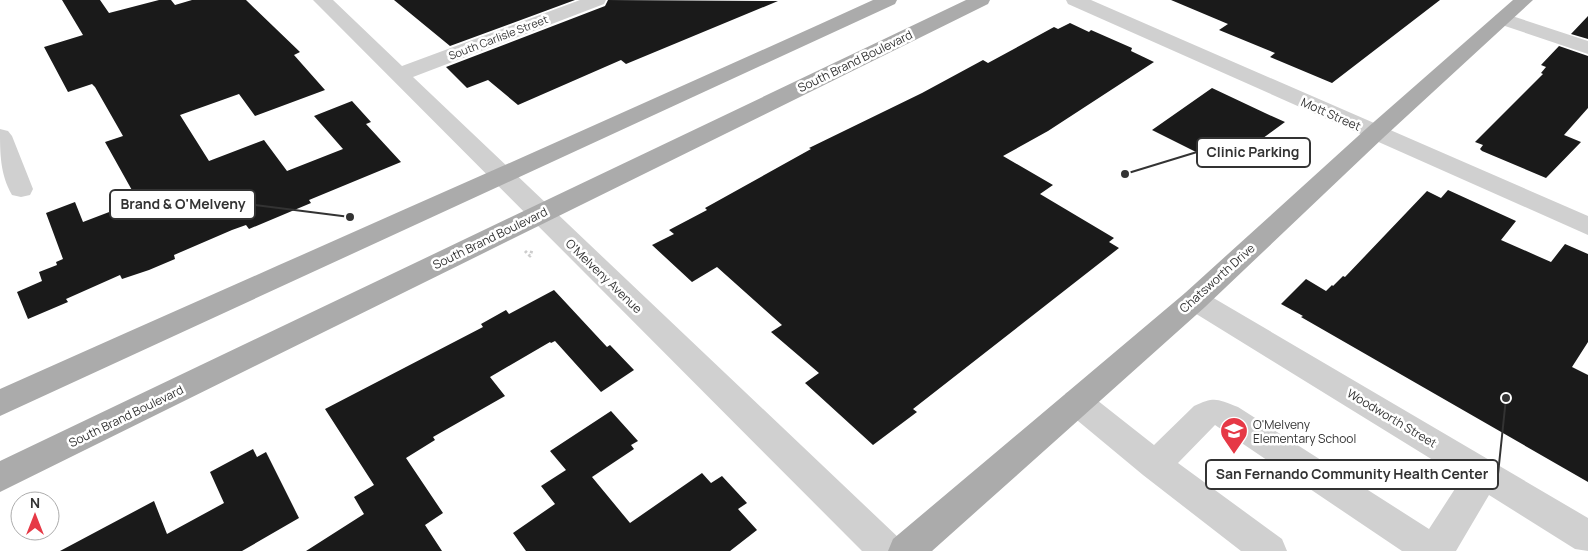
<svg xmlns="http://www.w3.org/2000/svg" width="1588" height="551" font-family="Manrope,sans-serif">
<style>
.building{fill:#1a1a1a}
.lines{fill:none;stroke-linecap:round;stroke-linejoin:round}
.path{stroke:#cdcdcd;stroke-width:3;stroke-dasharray:2.5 2.5;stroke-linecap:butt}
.minor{fill:#d0d0d0;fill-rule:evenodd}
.major{fill:#ababab;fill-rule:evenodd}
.labels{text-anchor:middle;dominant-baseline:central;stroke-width:5;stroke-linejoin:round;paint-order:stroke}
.far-street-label{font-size:11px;fill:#333;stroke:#fff}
.street-label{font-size:12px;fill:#333;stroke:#fff}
.poi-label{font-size:12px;fill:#333;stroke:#fff;text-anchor:start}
.leader{fill:none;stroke:#333;stroke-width:2}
.callout-dot{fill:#333;stroke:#fff;stroke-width:2}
.callout{fill:#fff;stroke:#333;stroke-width:2}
.callout-label{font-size:14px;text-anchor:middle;font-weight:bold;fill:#333}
</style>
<rect width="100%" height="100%" fill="#fff"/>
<!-- building -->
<path class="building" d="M62 0H100L109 13 159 0H171L175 5 192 0H246L300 52 294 55 325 90 255 116 239 94 180 115 209 161 264 140 287 171 343 149 314 116 352 101 371 122 366 124 401 162 309 200 311 203 249 229 246 225 232 230 174 255 175 259 149 270 122 279 120 275 66 299 68 302 28 319 17 292 42 281 39 272 57 265 56 262 63 259 46 213 75 202 83 222 138 201 105 142 123 136 95 87 92 84 68 92 44 47 83 35Z
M394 0H575L450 46Z
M608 0 778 1 626 64 621 60 518 105 488 80 467 88 446 67 605 6Z
M1171 0H1440L1332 83 1270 57 1275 53 1219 30 1228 24Z
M1588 16V39L1571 34Z
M1070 23 1089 32 1091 30 1132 48 1131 51 1154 62 1048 131 1003 156 1053 185 1040 194 1114 238 1109 242 1119 248 913 409 917 412 873 445 805 383 819 373 771 332 782 325 717 267 692 282 652 245 674 234 669 230 707 210 705 208 811 149 809 148 922 93 983 60 988 63 1054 27 1058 29Z
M1559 46 1588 56V108L1564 135 1581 142 1546 178 1482 151 1480 149 1483 145 1475 142 1543 74 1541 73 1546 67 1541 65Z
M1212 88 1265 113 1285 122 1236 158 1219 149 1214 153 1207 149 1200 154 1152 130Z
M1448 190 1516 221 1501 240 1551 262 1565 244 1588 254V342L1572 367 1588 375V482L1301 317 1303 316 1281 304 1306 279 1326 291 1332 285 1333 286 1343 276 1345 277 1427 191 1441 198Z
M554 290 607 347 610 345 634 370 601 392 555 341 551 343 550 342 490 377 505 396 433 437 435 440 406 458 443 513 425 525 442 551H306L364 514 354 497 374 485 325 409 483 327 481 324 506 310 509 314Z
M611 411 638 441 631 445 634 449 592 477 630 523 702 473 711 483 722 476 747 503 738 509 757 530 730 551H526L513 533 555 504 541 486 566 470 550 451Z
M253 449 257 457 266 452 299 518 242 551H60L154 501 167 534 224 503 210 472Z"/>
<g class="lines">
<!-- path -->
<path class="path" d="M525 251 530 256 532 250"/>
<!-- minor -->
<path class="minor" d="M313 0H333L402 66 580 0H606L604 4 413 77 900 539 905 551H862Z
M1066 0H1091L1588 216V235L1068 4Z
M1503 13 1588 41V54L1496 23 1493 19 1496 15Z
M0 129 8 131 12 136 33 189 30 195 21 197 12 195C0 174 0 153 0 129Z
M1195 290 1205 293 1588 518V551L1575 549 1489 495 1456 551H1402L1215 425 1178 463 1282 539 1287 551H1241L1143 475 1066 411 1061 402 1066 393 1077 389 1088 393 1154 445 1194 406C1215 396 1217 399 1238 407L1429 529 1462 478 1185 307 1181 300 1185 293Z"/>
<!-- major -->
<path class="major" d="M873 0H897L895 4 0 416V389C291 259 583 132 873 0Z
M966 0H990L988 4 0 492V461Z
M1513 0H1533L1383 138 1205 307 932 551H888L893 539 1185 293 1367 128Z"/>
</g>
<!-- icons -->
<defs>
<symbol id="school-pin" viewBox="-11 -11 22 30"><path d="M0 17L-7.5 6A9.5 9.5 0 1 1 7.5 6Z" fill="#e63946" stroke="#fff"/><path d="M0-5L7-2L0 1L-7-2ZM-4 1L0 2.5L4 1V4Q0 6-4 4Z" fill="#fff"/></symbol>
</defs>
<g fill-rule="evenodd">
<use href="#school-pin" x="1218" y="415" width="32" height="43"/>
</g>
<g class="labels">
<!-- far-street labels -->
<g class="far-street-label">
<text transform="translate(498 37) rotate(-21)">South Carlisle Street</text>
</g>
<!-- street labels -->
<g class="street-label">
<text transform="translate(855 61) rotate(-26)">South Brand Boulevard</text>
<text transform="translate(1331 114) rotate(24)">Mott Street</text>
<text transform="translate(490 238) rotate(-26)">South Brand Boulevard</text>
<text transform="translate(604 276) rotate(44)">O'Melveny Avenue</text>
<text transform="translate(1217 278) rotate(-42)">Chatsworth Drive</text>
<text transform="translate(126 416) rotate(-26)">South Brand Boulevard</text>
<text transform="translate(1392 418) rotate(31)">Woodworth Street</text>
</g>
<!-- poi labels -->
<g class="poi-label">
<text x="1253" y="424">O'Melveny<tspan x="1253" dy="14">Elementary School</tspan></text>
</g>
</g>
<!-- callouts -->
<path class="leader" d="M1125 174L1197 152M350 217L255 205M1506 398L1498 474"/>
<g class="callout-dot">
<circle cx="1125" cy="174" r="5"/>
<circle cx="350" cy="217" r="5"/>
<circle cx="1506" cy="398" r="5"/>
</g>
<g class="callout">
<rect x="1197" y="138" width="113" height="29" rx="5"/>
<rect x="110" y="190" width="145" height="29" rx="5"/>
<rect x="1206" y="460" width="292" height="29" rx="5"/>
</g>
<g class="callout-label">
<text x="1253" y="157">Clinic Parking</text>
<text x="183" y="209">Brand &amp; O'Melveny</text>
<text x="1352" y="479">San Fernando Community Health Center</text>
</g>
<!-- north arrow -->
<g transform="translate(35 516)"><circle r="24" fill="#ffffff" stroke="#adadad"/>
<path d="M0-4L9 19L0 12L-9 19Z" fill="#e63946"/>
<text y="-8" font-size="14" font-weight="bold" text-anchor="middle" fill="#333333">N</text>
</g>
</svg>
